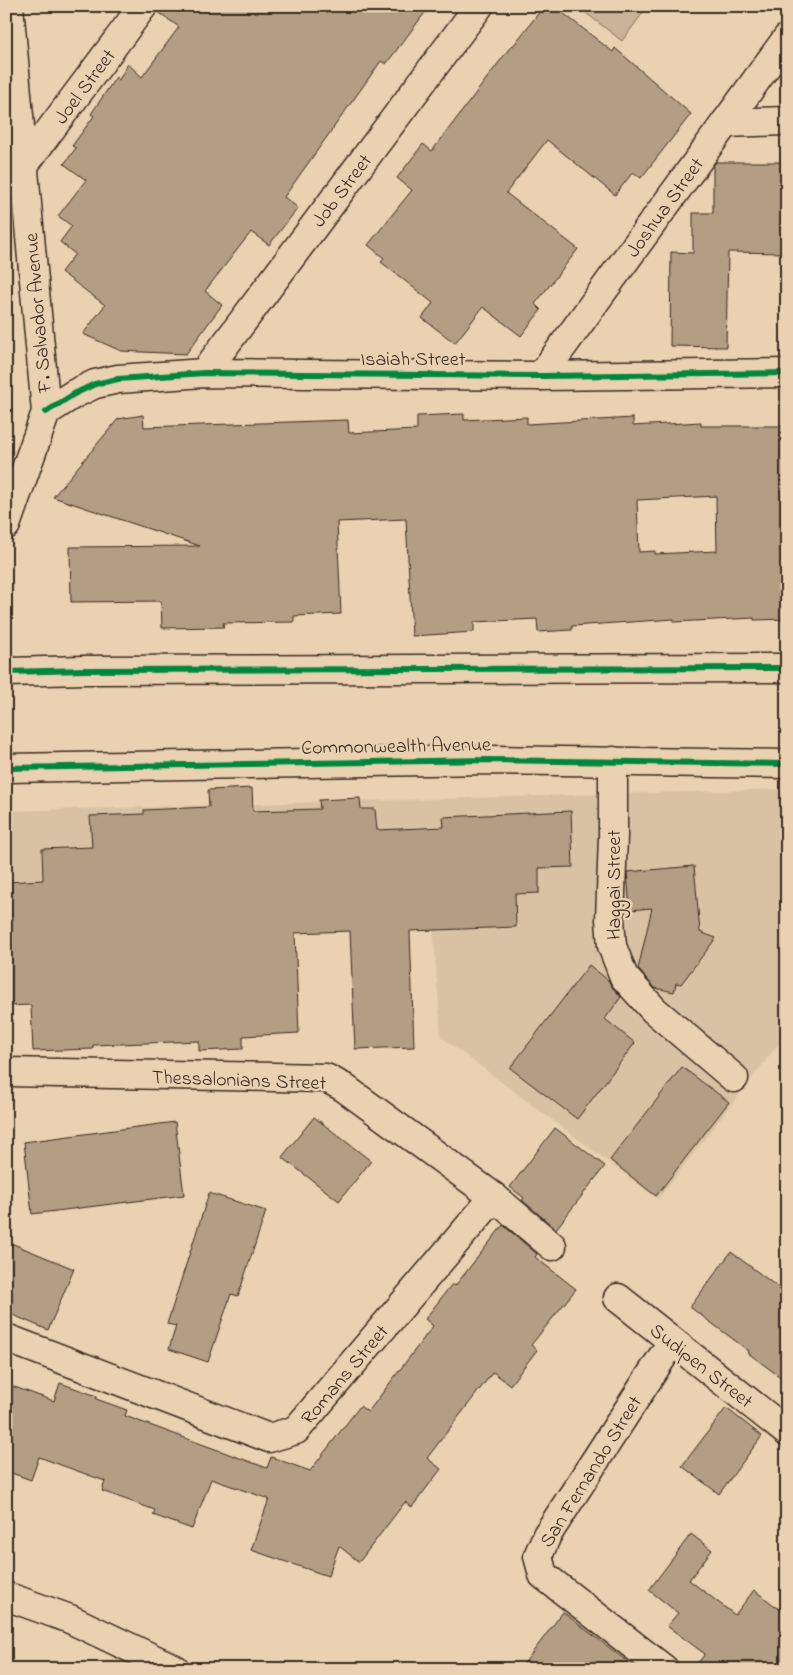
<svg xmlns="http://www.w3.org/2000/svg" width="793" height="1675" font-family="'Indie Flower',sans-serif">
  <rect width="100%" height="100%" fill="#e9d1b1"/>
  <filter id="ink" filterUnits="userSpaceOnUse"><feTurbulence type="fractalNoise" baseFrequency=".02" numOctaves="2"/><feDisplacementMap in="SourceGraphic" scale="10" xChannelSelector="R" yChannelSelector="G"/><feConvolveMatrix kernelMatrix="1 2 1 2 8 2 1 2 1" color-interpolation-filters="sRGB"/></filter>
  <g filter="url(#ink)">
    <!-- built -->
    <path fill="#d9c2a4" d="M787 789V1033L658 1199 441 1037 432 912 6 936V811Z"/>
    <!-- green -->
    <path fill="#cab397" stroke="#826e5a" d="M577 6H648L622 41Z"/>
    <!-- building -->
    <g fill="#b39e84" stroke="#3b2a1e" fill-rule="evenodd">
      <path d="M158 6H430L386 64 381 61 284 197 298 208 269 245 251 232 205 291 222 305 186 354 121 351 83 334 105 305 61 272 75 254 60 242 72 226 58 216 86 180 64 164 76 148 72 146 94 116 91 114 116 77 119 80 128 64 142 77 179 27 157 11Z"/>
      <path d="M544 6H554L613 52 615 48 691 114 641 178 633 172 615 195 547 140 506 193 578 249 535 304 541 310 521 336 483 307 455 343 422 318 433 303 381 262 384 258 368 245 412 190 397 178 423 144 432 151 512 45 513 46Z"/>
      <path d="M716 162H787V253L728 252 726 347 670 346 671 252 693 253V213H713V166Z"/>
      <path d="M464 414V420L527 417V424L633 418V426L701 422V426H787V619L754 620V618L674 622V619L572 626V630L538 632 537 619 474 622V632L412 636 406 519 337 522 341 614 294 616V622L223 623 224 627 162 628 161 601 71 602 70 547 200 546 53 497 118 419 143 415 144 427 348 420 349 433 417 430V416ZM716 496 717 551 655 554V551L639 552 637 500Z"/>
      <path d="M252 788 253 811 320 809 319 800 360 798 361 809H375L377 830 444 827 443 817 571 811 573 867 539 868V893L515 894 516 927 410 931 414 1047 355 1049 350 931 295 933 299 1033 243 1036V1049L199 1051V1041L93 1045V1049L33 1051 31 1005 6 1006V882L43 880 42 849 92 847 90 816 144 814V810L209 807 208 790Z"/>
      <path d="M694 866 700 932 716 938 681 984 676 983 674 992 655 988 638 969 652 908 630 910 627 872Z"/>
      <path d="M589 965 608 980 612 987 621 997 605 1019 635 1043 577 1119 510 1068Z"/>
      <path d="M682 1067 729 1102 656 1196 610 1160Z"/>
      <path d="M314 1117 371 1161 339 1201 282 1157Z"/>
      <path d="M175 1122 184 1195 32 1214 24 1142Z"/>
      <path d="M555 1128 605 1166 556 1229 522 1200 524 1198 510 1187Z"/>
      <path d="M209 1193 266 1211 238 1296 231 1294 208 1362 169 1349 176 1326 167 1324Z"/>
      <path d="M503 1225 537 1254 535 1257 576 1289 531 1345 537 1350 510 1385 493 1372 427 1458 441 1469 412 1507 405 1502 359 1562 339 1546 328 1576 251 1550 269 1499 211 1479 192 1529 153 1515 155 1510 102 1491 105 1481 39 1457 31 1480 6 1471V1384L54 1401 60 1383 97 1396 96 1399 127 1410 125 1416 267 1468 271 1457 310 1471 360 1406 368 1412 433 1326 425 1319 452 1284 455 1286Z"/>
      <path d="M6 1241 74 1269 48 1330 6 1312Z"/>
      <path d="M731 1252 787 1294V1382L748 1353 749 1351 690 1307Z"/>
      <path d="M726 1408 762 1436 719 1494 682 1466Z"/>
      <path d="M691 1534 712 1550 689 1580 735 1615 754 1590 787 1615V1669H693L705 1654 667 1626 678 1613 649 1590Z"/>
      <path d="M563 1612 637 1669H520Z"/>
    </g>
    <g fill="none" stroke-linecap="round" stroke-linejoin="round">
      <defs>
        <g id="minor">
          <path d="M725 123 787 121"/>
          <path d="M24 165 143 6"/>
          <path d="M204 373 479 6"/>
          <path d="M541 376 787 373"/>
          <path d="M613 761V836L610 920 612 946 624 977 654 1010 734 1078"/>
          <path d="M6 1072 326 1078 343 1087 494 1197 552 1246"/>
          <path d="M618 1298 787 1432"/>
          <path d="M6 1338 269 1438 296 1430 494 1197"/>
          <path d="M6 1596 70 1619 175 1669"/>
          <path d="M664 1669 543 1575 538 1556 547 1535 672 1342"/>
        </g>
        <g id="tertiary">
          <path d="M46 412 74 394 95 384 118 379 204 373 541 376 787 38"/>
          <path d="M6 525 46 412 9 6"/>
        </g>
        <g id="primary">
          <path d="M6 672 85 670 787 668"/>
          <path d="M6 768 488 760 787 764"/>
        </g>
      </defs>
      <!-- minor casing -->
      <use href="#minor" stroke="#3b2a1e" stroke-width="31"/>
      <!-- tertiary casing -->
      <use href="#tertiary" stroke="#3b2a1e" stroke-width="31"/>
      <!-- primary casing -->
      <use href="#primary" stroke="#3b2a1e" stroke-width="31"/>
      <!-- minor -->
      <use href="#minor" stroke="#e9d1b1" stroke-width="28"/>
      <!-- tertiary -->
      <use href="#tertiary" stroke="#e9d1b1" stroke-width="28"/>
      <!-- primary -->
      <use href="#primary" stroke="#e9d1b1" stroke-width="28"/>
      <defs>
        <g id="cycleway">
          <path d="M46 412 74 394 95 384 118 379 204 373 541 376 787 373"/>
          <path d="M6 672 85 670 787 668"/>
          <path d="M6 768 488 760 787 764"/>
        </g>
      </defs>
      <!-- cycleway casing -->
      <use href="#cycleway" stroke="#e9d1b1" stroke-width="9"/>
      <!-- cycleway -->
      <use href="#cycleway" stroke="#00873e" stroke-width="6"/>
    </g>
  </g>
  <g text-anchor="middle" stroke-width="5" stroke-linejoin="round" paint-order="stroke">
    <!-- street labels -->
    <g font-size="20" fill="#3b2a1e" stroke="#e9d1b1">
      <text transform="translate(84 86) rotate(-53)" y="7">Joel Street</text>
      <text transform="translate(341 190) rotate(-53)" y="7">Job Street</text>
      <text transform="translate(664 207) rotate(-54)" y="7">Joshua Street</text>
      <text transform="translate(37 313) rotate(-95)" y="7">F. Salvador Avenue</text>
      <text x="413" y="365">Isaiah Street</text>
      <text transform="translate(396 745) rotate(-1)" y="7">Commonwealth Avenue</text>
      <text transform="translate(613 885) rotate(-90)" y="7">Haggai Street</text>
      <text transform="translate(239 1079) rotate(2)" y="7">Thessalonians Street</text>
      <text transform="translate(702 1365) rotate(38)" y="7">Sudipen Street</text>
      <text transform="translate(344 1374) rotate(-50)" y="7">Romans Street</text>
      <text transform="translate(590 1471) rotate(-58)" y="7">San Fernando Street</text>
    </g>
  </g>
  <!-- margin -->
  <rect width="793" height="1675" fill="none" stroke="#e9d1b1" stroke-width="25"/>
  <rect x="12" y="12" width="768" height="1650" fill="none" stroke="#3b2a1e" stroke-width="2" filter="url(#ink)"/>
</svg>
